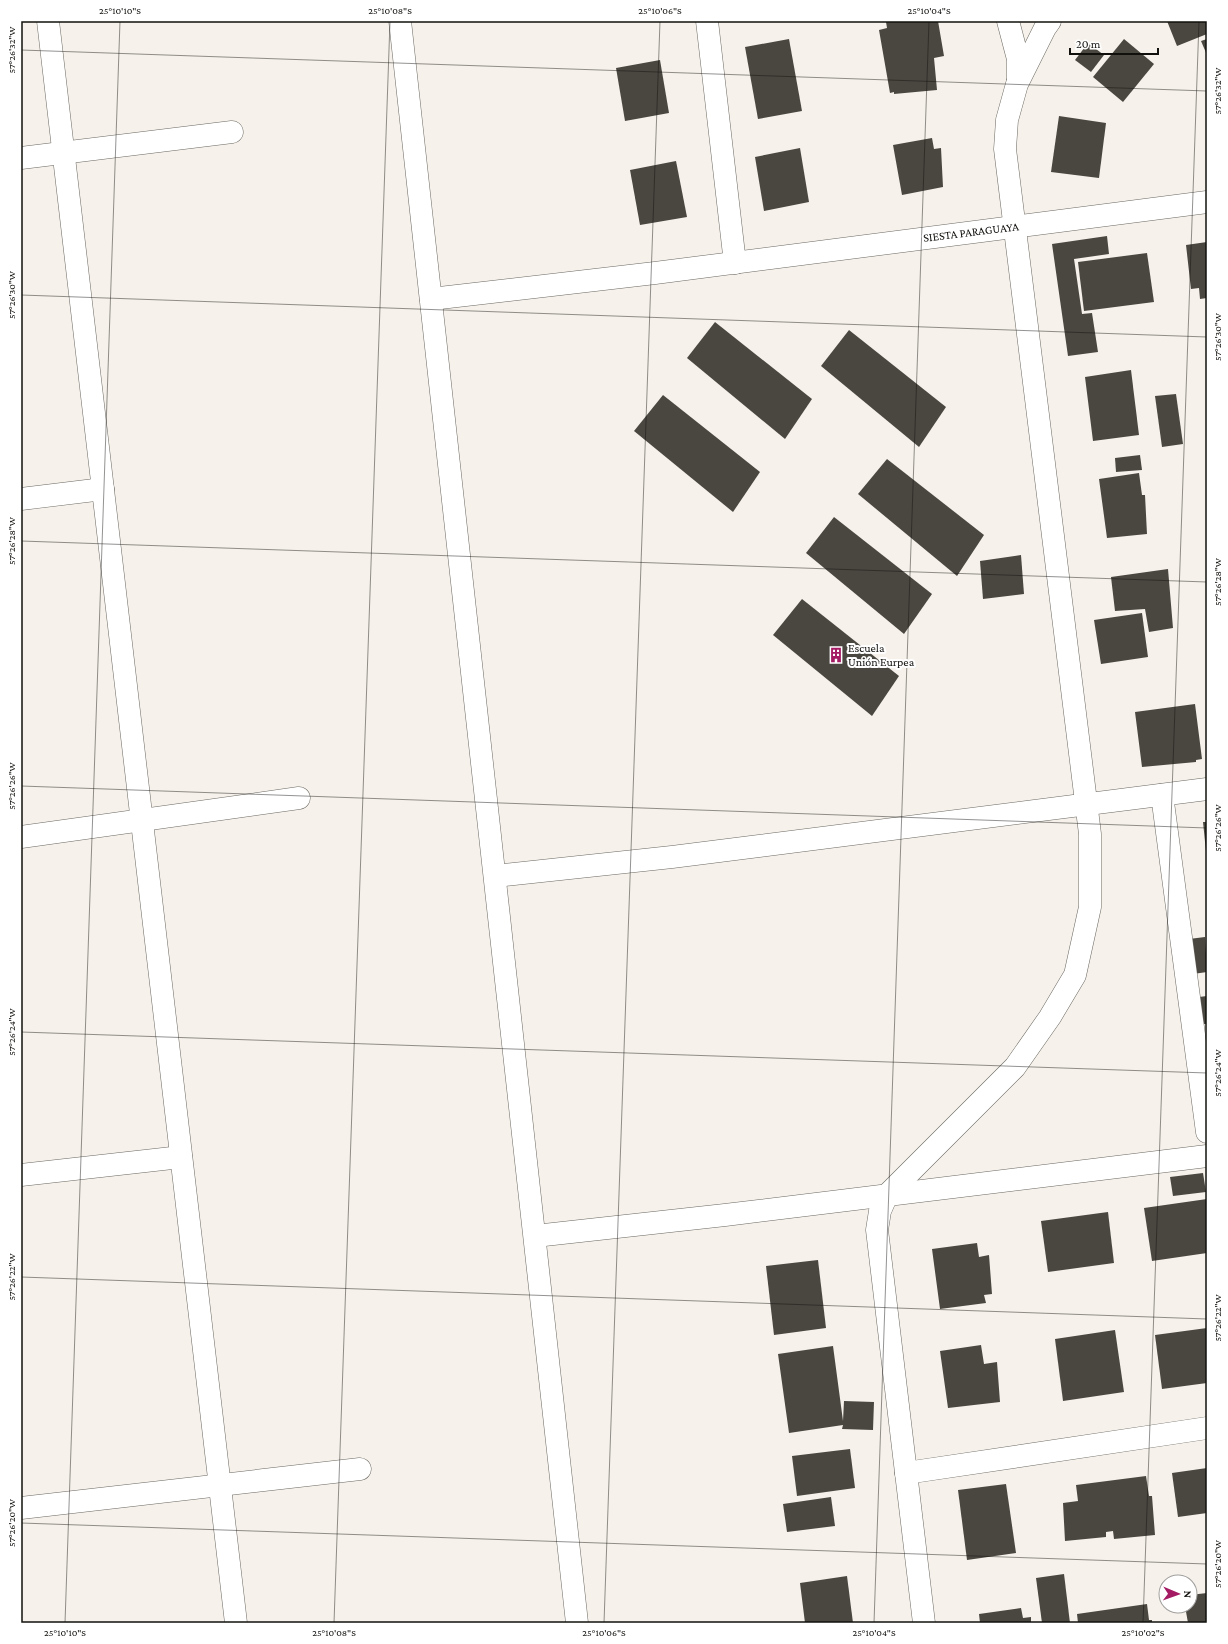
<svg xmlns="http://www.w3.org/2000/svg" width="1228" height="1644" font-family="'Crimson Pro',serif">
  <rect width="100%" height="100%" fill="#f6f2eb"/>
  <!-- building -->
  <g fill="#4a4741">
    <path d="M918 21H938L944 56 934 58 937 90 894 94V92L890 93 879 30 887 28 886 22Z"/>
    <path d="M1167 21H1207V34L1177 46Z"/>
    <path d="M789 39 802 111 758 119 745 47Z"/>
    <path d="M1124 39 1154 64 1123 102 1093 77Z"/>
    <path d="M1207 39V55L1201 41Z"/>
    <path d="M1088 43 1104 55 1091 72 1075 60Z"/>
    <path d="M660 60 669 113 625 121 616 68Z"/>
    <path d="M1059 116 1106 123 1099 178 1051 172Z"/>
    <path d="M932 138 934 149 941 148 943 187 902 195 893 145Z"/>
    <path d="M800 148 809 202 764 211 755 157Z"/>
    <path d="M676 161 687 217 640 225 630 170Z"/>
    <path d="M1107 236 1109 254 1074 259 1082 314 1092 313 1098 352 1068 356 1052 244Z"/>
    <path d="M1207 242V298L1200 299 1199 288 1191 289 1186 245Z"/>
    <path d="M1147 253 1154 302 1084 311 1078 262Z"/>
    <path d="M715 322 812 399 785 439 687 358Z"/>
    <path d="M849 330 946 407 919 447 821 366Z"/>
    <path d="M1131 370 1139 435 1093 441 1085 377Z"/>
    <path d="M1176 394 1183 444 1162 447 1155 396Z"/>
    <path d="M663 395 760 472 733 512 634 431Z"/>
    <path d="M1140 455 1142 470 1116 472 1115 458Z"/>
    <path d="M887 459 984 535 957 576 858 494Z"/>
    <path d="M1139 473 1142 495H1145L1147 534 1107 538 1099 479Z"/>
    <path d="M834 517 932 594 904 634 806 553Z"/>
    <path d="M1021 555 1024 594 983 599 980 561Z"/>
    <path d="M1168 569 1173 628 1149 632 1145 609 1115 611 1111 577Z"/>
    <path d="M802 599 899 676 872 716 773 635Z"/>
    <path d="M1142 613 1148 657 1101 664 1094 620Z"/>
    <path d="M1195 704 1202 759 1196 760V762L1142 767 1135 712Z"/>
    <path d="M1203 822H1207V851H1206Z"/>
    <path d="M1205 937 1207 972 1193 974 1189 939Z"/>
    <path d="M1207 996V1024H1203L1199 997Z"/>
    <path d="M1203 1173 1206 1192 1173 1196 1170 1177Z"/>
    <path d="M1207 1199V1253L1152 1261 1144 1208Z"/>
    <path d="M1108 1212 1114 1263 1048 1272 1041 1221Z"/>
    <path d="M977 1243 979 1257 989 1255 992 1294 984 1295 986 1303 940 1309 932 1249Z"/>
    <path d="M818 1260 826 1328 774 1335 766 1266Z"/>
    <path d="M1207 1328V1383L1162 1389 1155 1335Z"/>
    <path d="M1115 1330 1124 1392 1063 1401 1055 1339Z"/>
    <path d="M981 1345 984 1364 997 1362 1000 1402 948 1408 940 1351Z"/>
    <path d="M833 1346 843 1421 844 1401 874 1402 873 1430 842 1429 843 1425 789 1433 778 1354Z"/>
    <path d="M850 1449 855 1488 797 1496 792 1456Z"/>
    <path d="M1207 1468V1513L1178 1517 1172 1473Z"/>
    <path d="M1146 1476 1149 1496H1152L1155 1535 1114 1539 1113 1531 1106 1532V1537L1065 1541 1063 1503 1078 1501 1076 1485Z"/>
    <path d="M1006 1484 1016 1553 967 1560 958 1490Z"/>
    <path d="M831 1497 835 1526 787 1532 783 1504Z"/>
    <path d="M1064 1574 1070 1623H1042L1036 1578Z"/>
    <path d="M847 1576 853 1623H805L800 1583Z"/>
    <path d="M1207 1593V1623H1188L1185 1606H1190V1595Z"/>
    <path d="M1147 1604 1149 1620H1152V1623H1078L1077 1614Z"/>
    <path d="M1021 1608 1023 1618 1031 1617V1623H980L979 1614Z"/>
  </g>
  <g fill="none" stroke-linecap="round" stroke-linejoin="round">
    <defs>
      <g id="minor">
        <path d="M48 21 236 1623"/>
        <path d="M400 21 577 1623"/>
        <path d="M707 21 735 263"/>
        <path d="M1008 21 1018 59V80"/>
        <path d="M21 158 232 132"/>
        <path d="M431 299 655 273 1207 202"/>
        <path d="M21 499 103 489"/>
        <path d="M1162 795 1207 1132"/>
        <path d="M21 837 299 798"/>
        <path d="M495 876 672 857 1207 789"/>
        <path d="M21 1175 181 1157"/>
        <path d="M535 1236 725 1215 1207 1156"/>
        <path d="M906 1473 1207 1428"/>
        <path d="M21 1508 360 1469"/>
        <path d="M924 1623 877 1230 880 1211 887 1195 1015 1067 1050 1017 1075 975 1090 907V834L1005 149 1007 120 1017 84 1045 28 1050 21"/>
      </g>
    </defs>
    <!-- minor casing -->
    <use href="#minor" stroke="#6b6862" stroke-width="23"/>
    <!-- minor -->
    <use href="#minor" stroke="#fff" stroke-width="22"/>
  </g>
  <!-- ticks -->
  <path fill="none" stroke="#11100d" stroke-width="1" stroke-opacity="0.45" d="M21 50 1207 91M21 295 1207 337M21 541 1207 582M21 786 1207 828M21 1032 1207 1073M21 1277 1207 1319M21 1523 1207 1564M65 1623 120 21M334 1623 390 21M604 1623 660 21M874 1623 929 21M1143 1623 1199 21"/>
  <!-- icons -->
  <defs>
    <symbol id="building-bare" viewBox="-9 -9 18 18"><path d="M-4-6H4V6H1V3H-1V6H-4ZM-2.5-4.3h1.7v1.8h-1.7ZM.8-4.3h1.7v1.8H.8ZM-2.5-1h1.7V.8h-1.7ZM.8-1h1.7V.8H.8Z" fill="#a41a63" stroke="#fff" stroke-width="2.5" paint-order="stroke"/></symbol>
  </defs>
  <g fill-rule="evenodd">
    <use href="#building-bare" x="825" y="644" width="22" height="22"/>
  </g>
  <g text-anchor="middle" stroke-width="4" stroke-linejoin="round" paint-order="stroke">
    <!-- street labels -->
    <g font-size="12" fill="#11100d" stroke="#fff">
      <text transform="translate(971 232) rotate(-7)" y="4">SIESTA PARAGUAYA</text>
    </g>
    <!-- poi labels -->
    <g font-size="12" fill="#11100d" stroke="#fff" text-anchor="start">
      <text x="848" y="652">Escuela<tspan x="848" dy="14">Unión Eurpea</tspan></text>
    </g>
  </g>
  <!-- border -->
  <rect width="1228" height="1644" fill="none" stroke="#ffffff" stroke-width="44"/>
  <!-- north arrow -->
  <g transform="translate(1178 1594) rotate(92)"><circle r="19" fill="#ffffff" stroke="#a09f9e"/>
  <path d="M0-3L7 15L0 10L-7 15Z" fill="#a41a63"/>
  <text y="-6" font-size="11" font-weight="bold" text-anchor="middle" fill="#11100d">N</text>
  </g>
  <!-- scale -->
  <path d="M1070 48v6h88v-6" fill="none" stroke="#11100d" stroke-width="2"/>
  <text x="1076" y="48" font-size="12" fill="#11100d" stroke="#ffffff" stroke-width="3" paint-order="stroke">20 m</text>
  <rect x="22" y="22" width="1184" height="1600" fill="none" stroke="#11100d" stroke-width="1.5"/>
  <g font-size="10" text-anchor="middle" fill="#11100d">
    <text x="120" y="14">25°10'10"S</text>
    <text x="390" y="14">25°10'08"S</text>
    <text x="660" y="14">25°10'06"S</text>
    <text x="929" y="14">25°10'04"S</text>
    <text transform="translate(11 50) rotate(-90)" y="4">57°26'32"W</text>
    <text transform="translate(1217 91) rotate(-90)" y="4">57°26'32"W</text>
    <text transform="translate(11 295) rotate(-90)" y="4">57°26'30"W</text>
    <text transform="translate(1217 337) rotate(-90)" y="4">57°26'30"W</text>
    <text transform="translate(11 541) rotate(-90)" y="4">57°26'28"W</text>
    <text transform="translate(1217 582) rotate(-90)" y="4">57°26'28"W</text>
    <text transform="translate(11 786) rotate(-90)" y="4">57°26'26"W</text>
    <text transform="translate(1217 828) rotate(-90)" y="4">57°26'26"W</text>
    <text transform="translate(11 1032) rotate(-90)" y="4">57°26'24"W</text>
    <text transform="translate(1217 1073) rotate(-90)" y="4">57°26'24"W</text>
    <text transform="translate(11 1277) rotate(-90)" y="4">57°26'22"W</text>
    <text transform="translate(1217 1318) rotate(-90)" y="4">57°26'22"W</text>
    <text transform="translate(11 1523) rotate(-90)" y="4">57°26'20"W</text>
    <text transform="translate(1217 1564) rotate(-90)" y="4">57°26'20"W</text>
    <text x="65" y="1636">25°10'10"S</text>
    <text x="334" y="1636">25°10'08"S</text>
    <text x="604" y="1636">25°10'06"S</text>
    <text x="874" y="1636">25°10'04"S</text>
    <text x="1143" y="1636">25°10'02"S</text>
  </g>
</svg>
